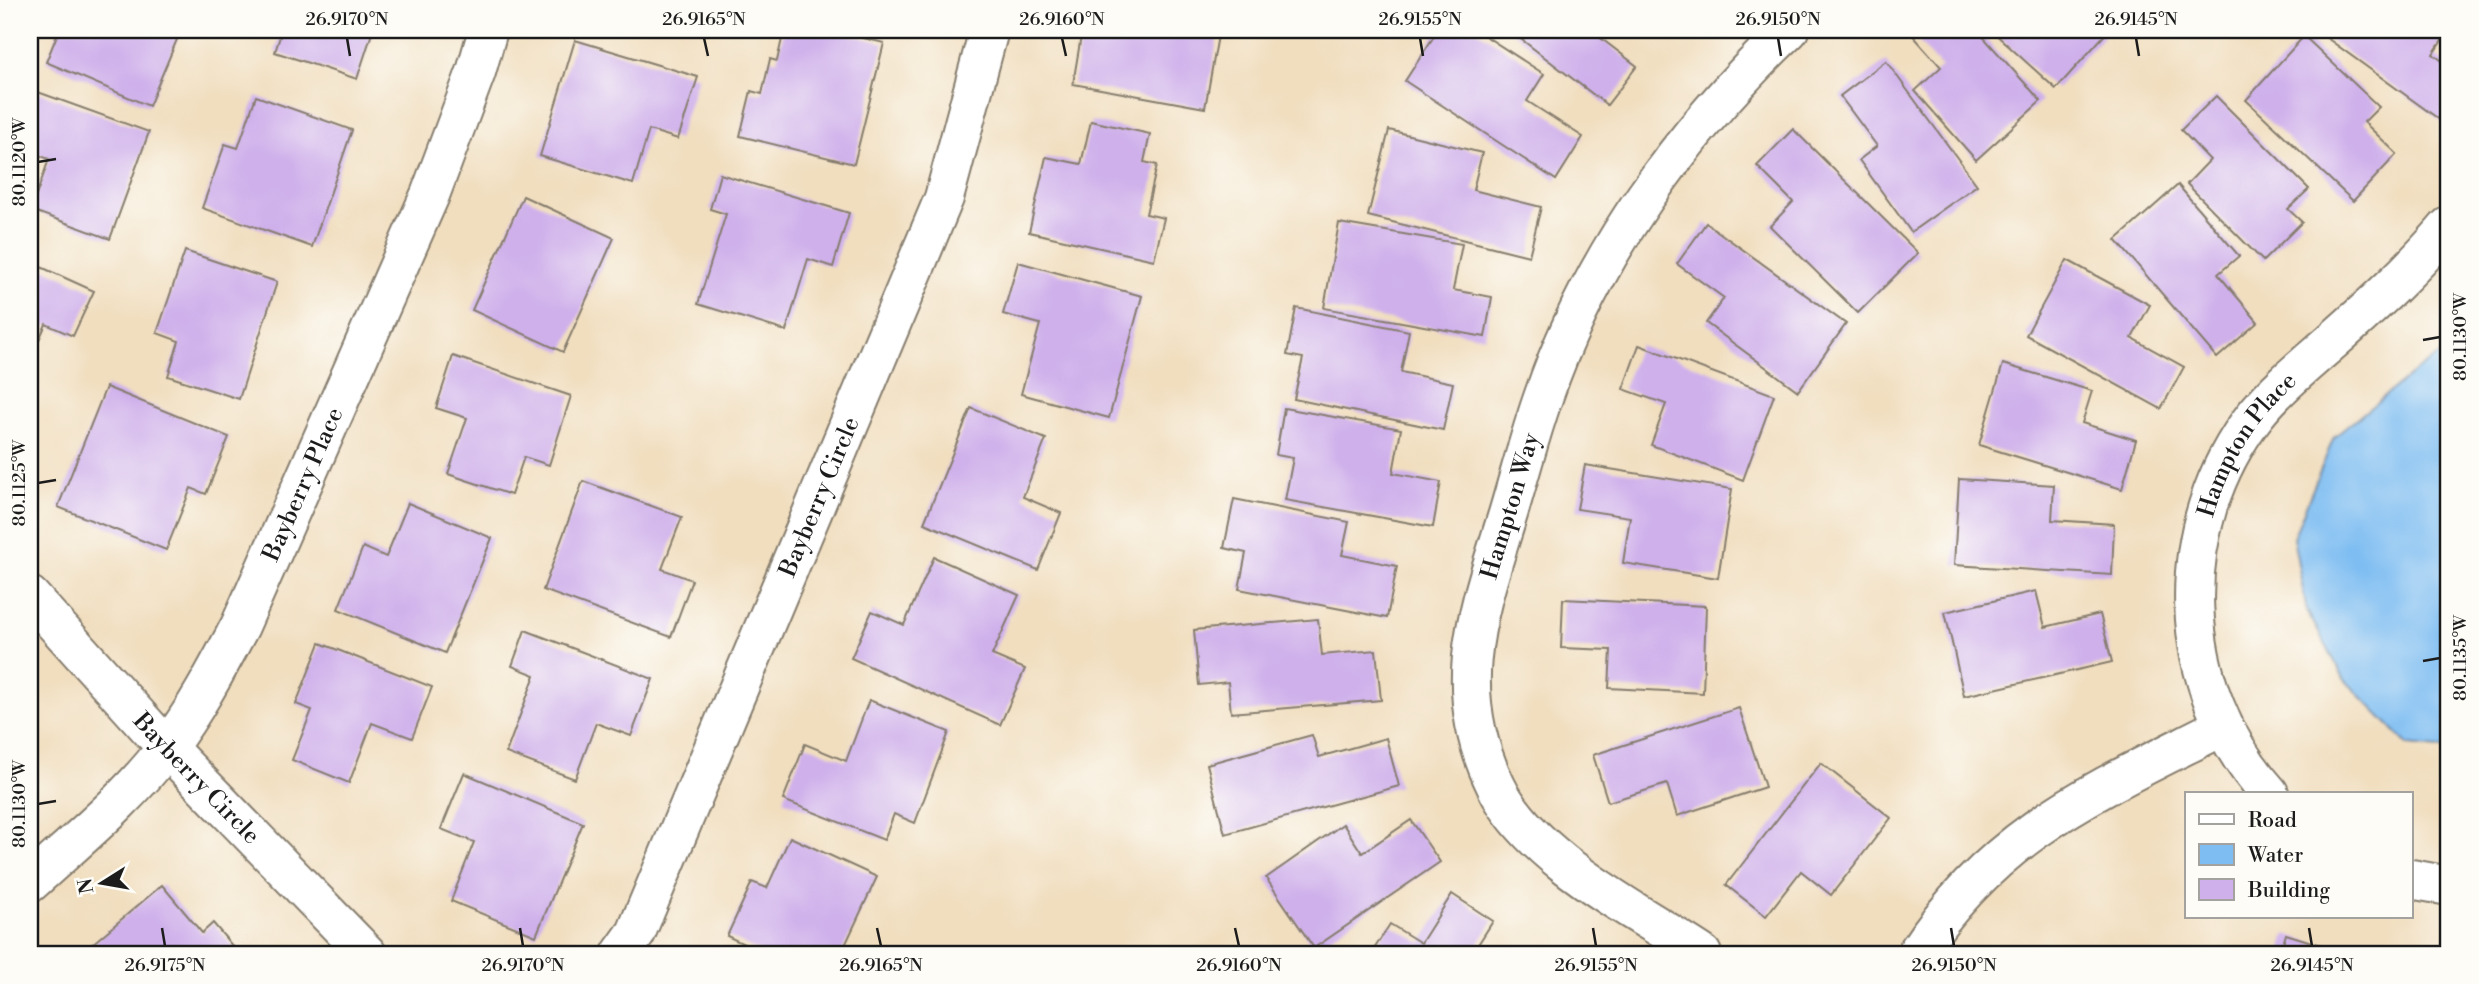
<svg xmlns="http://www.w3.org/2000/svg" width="2479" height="984" font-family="'Libre Bodoni',serif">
  <rect width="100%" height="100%" fill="#fdfcf7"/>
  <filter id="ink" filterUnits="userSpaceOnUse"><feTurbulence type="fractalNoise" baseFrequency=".0143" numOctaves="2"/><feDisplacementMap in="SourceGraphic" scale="14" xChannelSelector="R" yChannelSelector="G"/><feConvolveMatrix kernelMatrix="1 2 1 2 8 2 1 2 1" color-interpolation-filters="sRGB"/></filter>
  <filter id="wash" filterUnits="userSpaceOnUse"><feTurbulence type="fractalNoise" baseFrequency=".00686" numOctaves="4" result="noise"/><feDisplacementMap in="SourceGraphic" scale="28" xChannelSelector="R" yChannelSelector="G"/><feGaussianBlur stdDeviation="1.57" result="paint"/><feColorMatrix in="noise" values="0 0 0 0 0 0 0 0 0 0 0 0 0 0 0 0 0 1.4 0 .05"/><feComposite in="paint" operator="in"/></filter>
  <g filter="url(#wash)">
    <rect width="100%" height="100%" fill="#f1debf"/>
    <!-- water -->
    <path fill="#7ebdf2" stroke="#4d6c87" stroke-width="2" d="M2449 349V749L2408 745 2345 680 2307 611 2293 538 2334 437 2414 372Z"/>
    <g id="blocks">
      <!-- building -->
      <g fill="#cfb0eb">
        <path d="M59 30H181L149 106 46 62Z"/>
        <path d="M282 30H373L357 79 275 52Z"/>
        <path d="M784 30H830L884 43 854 164 740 136 751 91 762 94 770 59 777 61Z"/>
        <path d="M1082 30 1127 34 1128 30H1219L1205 108 1073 84Z"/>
        <path d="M1438 30H1476L1544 74 1527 101 1583 137 1556 180 1405 81Z"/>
        <path d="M1509 30H1590L1637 66 1607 105Z"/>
        <path d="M1908 30H1977L2041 101 1976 160 1915 91 1941 67Z"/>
        <path d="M1991 30H2109L2056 89Z"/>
        <path d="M2333 30H2449L2433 54 2449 66 2447 125 2327 38Z"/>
        <path d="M2304 36 2379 107 2364 122 2397 154 2353 201 2246 100Z"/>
        <path d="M575 40 698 77 678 139 649 130 633 184 540 156Z"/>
        <path d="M1886 61 1977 185 1911 232 1859 160 1877 146 1840 96Z"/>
        <path d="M35 91 149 132 110 239 31 210 49 159 30 152V106Z"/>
        <path d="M256 96 352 130 312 247 202 208 225 144 238 148Z"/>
        <path d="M2216 96 2309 189 2288 209 2302 222 2263 261 2187 184 2210 160 2181 130Z"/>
        <path d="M1091 121 1150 134 1144 162 1157 165 1146 214 1164 218 1154 260 1029 232 1046 157 1081 164Z"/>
        <path d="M1793 129 1918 253 1858 313 1770 226 1793 202 1757 166Z"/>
        <path d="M1389 130 1482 153 1473 190 1541 207 1529 256 1368 216Z"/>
        <path d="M720 174 849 213 833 267 808 259 786 331 698 304 726 214 710 209Z"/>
        <path d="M2178 185 2239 256 2218 274 2258 322 2217 358 2116 240Z"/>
        <path d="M523 196 614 238 563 352 472 310Z"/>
        <path d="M1339 223 1462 244 1453 290 1492 297 1485 337 1324 308Z"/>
        <path d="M1706 223 1846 324 1798 391 1706 323 1724 298 1677 264Z"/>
        <path d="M185 251 277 282 239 399 168 376 179 341 157 333Z"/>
        <path d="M2067 260 2150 305 2132 338 2184 367 2161 409 2026 335Z"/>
        <path d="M30 262 94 291 73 336 46 324 30 360Z"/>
        <path d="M1018 262 1142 296 1109 418 1021 394 1040 324 1003 314Z"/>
        <path d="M1296 308 1409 331 1401 372 1453 383 1443 430 1294 399 1303 358 1287 355Z"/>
        <path d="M1639 345 1774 395 1743 480 1651 445 1666 404 1623 389Z"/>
        <path d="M453 356 571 396 549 465 524 457 511 495 448 474 467 418 436 408Z"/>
        <path d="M2003 364 2092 391 2082 423 2136 440 2122 489 1979 445Z"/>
        <path d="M106 387 229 437 206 494 191 488 166 550 58 507Z"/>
        <path d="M971 408 1046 439 1023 497 1061 513 1038 570 924 523Z"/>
        <path d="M1284 408 1401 429 1393 473 1441 482 1433 527 1285 500 1293 458 1276 455Z"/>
        <path d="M1585 465 1732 489 1718 578 1623 563 1630 517 1577 509Z"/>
        <path d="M1959 479 2054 485 2052 520 2114 524 2112 575 1954 565Z"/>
        <path d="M583 481 682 517 662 569 692 580 671 637 543 590Z"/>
        <path d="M1234 499 1349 522 1342 555 1397 566 1387 618 1239 589 1246 553 1224 548Z"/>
        <path d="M408 503 492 538 445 653 338 609 363 547 386 557Z"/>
        <path d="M934 557 1019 595 992 655 1025 669 1000 725 851 658 872 611 904 625Z"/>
        <path d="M2036 591 2045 627 2100 614 2112 662 1964 696 1945 612Z"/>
        <path d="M1563 599 1706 606 1703 693 1609 688 1611 650 1561 648Z"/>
        <path d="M1318 619 1322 655 1376 650 1381 700 1231 713 1228 682 1199 685 1194 630Z"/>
        <path d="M525 630 653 679 631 736 596 723 575 779 506 753 535 675 512 666Z"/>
        <path d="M320 643 432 687 412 738 372 723 349 783 292 760 312 710 296 704Z"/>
        <path d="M869 700 949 732 915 823 894 814 884 840 783 800 805 744 846 761Z"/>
        <path d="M1739 708 1765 787 1677 816 1667 784 1608 802 1593 755Z"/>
        <path d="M1312 735 1319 757 1386 738 1399 786 1225 834 1207 764Z"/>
        <path d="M1821 763 1891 818 1831 895 1801 871 1766 916 1726 885Z"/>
        <path d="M464 773 583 823 536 936 451 901 474 842 441 829Z"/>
        <path d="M1411 820 1440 862 1314 948 1266 878 1343 824 1362 853Z"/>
        <path d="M790 837 877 877 841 954H765L727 936 752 882 767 888Z"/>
        <path d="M162 885 202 933 213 923 239 954H99L91 945Z"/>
        <path d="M1452 894 1493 921 1472 954H1371L1390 924 1421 943Z"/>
        <path d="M2286 934 2331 948 2329 954H2280Z"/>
      </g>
    </g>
  </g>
  <g filter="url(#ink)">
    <use href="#blocks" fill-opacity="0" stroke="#867d6e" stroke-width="2"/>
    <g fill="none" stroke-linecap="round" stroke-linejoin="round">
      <defs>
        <g id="street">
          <path id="s1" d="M30 596 167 748 367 954"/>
          <path id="s2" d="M2269 793C2174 688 2169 526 2256 414 2277 388 2304 366 2329 344 2371 307 2413 269 2449 226"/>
          <path d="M2411 879 2449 886"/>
          <path id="s3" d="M30 883C77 840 129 798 168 746 197 708 218 667 240 626L430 195 476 72 488 30"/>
          <path id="s4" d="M621 954 636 933 944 198 989 30"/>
          <path id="s5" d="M1702 954C1636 910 1531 859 1496 786 1448 688 1478 611 1508 514 1520 474 1530 434 1544 395 1592 255 1683 131 1789 30"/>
          <path d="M1916 954C1996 831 2098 790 2223 726"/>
        </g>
      </defs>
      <!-- street casing -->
      <use href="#street" stroke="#867d6e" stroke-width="42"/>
      <!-- street -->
      <use href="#street" stroke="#fff" stroke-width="38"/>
    </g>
  </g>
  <!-- ticks -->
  <path fill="none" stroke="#1c1c1c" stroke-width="2.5" d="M347 38 350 56M704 38 708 56M1062 38 1066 56M1420 38 1423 56M1778 38 1781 56M2136 38 2139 56M38 162 56 159M2423 340 2440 337M38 483 56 480M2423 661 2440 658M38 804 56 801M162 928 165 946M520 928 523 946M877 928 881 946M1235 928 1239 946M1593 928 1596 946M1951 928 1954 946M2309 928 2312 946"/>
  <g text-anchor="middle" stroke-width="5" stroke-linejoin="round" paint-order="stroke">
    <!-- street labels -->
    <g font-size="24" fill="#1c1c1c" stroke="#fdfcf7">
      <text dy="8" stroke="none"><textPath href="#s2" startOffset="380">Hampton Place</textPath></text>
      <text dy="8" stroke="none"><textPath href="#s3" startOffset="490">Bayberry Place</textPath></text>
      <text dy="8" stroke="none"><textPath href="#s4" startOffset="499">Bayberry Circle</textPath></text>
      <text dy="8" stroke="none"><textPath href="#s5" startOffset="558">Hampton Way</textPath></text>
      <text dy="8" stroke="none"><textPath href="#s1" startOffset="247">Bayberry Circle</textPath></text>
    </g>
  </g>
  <!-- margin -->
  <rect width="2479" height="984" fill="none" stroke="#fdfcf7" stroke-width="77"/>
  <!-- legend -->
  <rect x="2185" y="792" width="228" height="126" fill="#fdfcf7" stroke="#a3a29f" stroke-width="2"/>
  <rect x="2199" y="814" width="35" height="10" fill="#ffffff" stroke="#a3a29f" stroke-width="2"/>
  <text x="2248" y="827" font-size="21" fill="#1c1c1c">Road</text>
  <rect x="2199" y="844" width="35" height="21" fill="#7ebdf2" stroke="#a3a29f" stroke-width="2"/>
  <text x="2248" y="862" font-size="21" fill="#1c1c1c">Water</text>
  <rect x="2199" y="879" width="35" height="21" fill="#cfb0eb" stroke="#a3a29f" stroke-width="2"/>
  <text x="2248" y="897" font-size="21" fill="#1c1c1c">Building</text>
  <!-- north arrow -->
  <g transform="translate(102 883) rotate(259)" stroke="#fdfcf7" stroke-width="5" paint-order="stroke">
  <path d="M0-5L12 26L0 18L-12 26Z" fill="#1c1c1c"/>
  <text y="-10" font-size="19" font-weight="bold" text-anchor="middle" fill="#1c1c1c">N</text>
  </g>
  <rect x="38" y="38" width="2402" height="908" fill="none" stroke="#1c1c1c" stroke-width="2.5"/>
  <g font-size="18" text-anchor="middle" fill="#1c1c1c">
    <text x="347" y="25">26.9170°N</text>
    <text x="704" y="25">26.9165°N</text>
    <text x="1062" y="25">26.9160°N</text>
    <text x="1420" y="25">26.9155°N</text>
    <text x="1778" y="25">26.9150°N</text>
    <text x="2136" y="25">26.9145°N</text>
    <text transform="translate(19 162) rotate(-90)" y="6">80.1120°W</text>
    <text transform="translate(2460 337) rotate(-90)" y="6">80.1130°W</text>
    <text transform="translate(19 483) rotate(-90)" y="6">80.1125°W</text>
    <text transform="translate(2460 658) rotate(-90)" y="6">80.1135°W</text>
    <text transform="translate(19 804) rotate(-90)" y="6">80.1130°W</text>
    <text x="165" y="971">26.9175°N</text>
    <text x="523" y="971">26.9170°N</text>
    <text x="881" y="971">26.9165°N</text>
    <text x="1239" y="971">26.9160°N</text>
    <text x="1596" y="971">26.9155°N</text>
    <text x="1954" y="971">26.9150°N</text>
    <text x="2312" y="971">26.9145°N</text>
  </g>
</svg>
